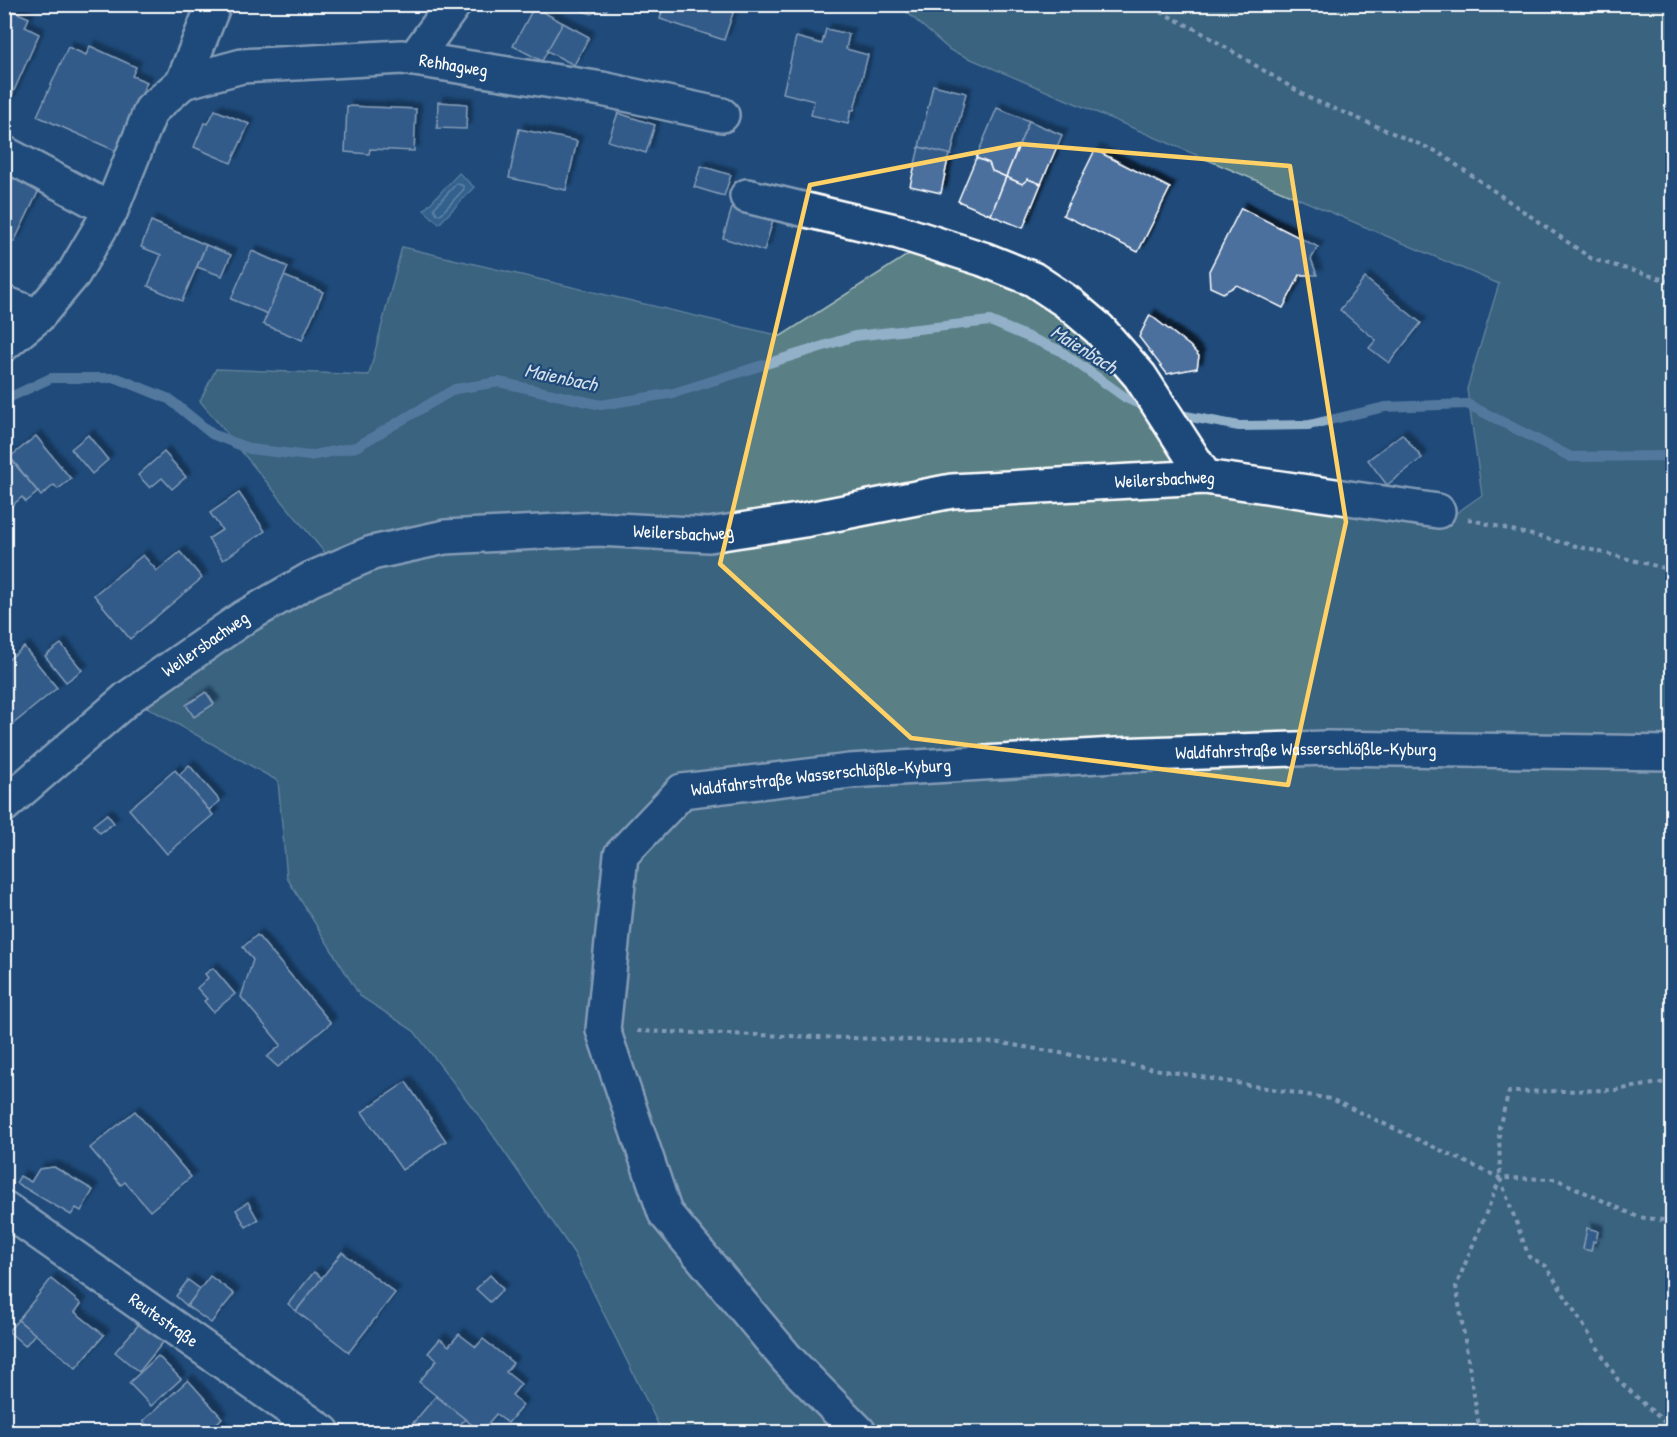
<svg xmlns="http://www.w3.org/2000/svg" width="1677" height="1437" font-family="'Patrick Hand',sans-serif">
  <defs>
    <filter id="shadow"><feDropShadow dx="5.5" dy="-5.5" stdDeviation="1.5" flood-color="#0009"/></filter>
  </defs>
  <rect width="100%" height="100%" fill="#1f4a7a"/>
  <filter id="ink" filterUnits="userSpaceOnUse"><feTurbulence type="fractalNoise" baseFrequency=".0167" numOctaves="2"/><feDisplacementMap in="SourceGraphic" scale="12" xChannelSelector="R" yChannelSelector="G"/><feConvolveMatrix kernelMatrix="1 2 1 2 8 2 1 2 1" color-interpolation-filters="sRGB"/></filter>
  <g filter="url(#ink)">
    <!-- green -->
    <path fill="#5a8086" stroke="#acc0c2" stroke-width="1.5" d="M895 5H1672V1432H662L574 1253 486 1125 414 1031 360 996 287 878 278 781 129 697 138 674 325 553 200 401 216 369 369 375 402 247 781 336 912 252 1026 292 1105 348 1203 494 1442 523 1482 495 1467 389 1499 284 950 50 902 8Z"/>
    <!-- water -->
    <path fill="#4b7ca5" stroke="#93b0c9" stroke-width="1.5" d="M459 173 474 187 439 224 424 210Z"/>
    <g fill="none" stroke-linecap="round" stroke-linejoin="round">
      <!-- shore -->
      <path stroke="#b7cbdb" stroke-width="1.5" d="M457 183 463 186 464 189 441 214H437L434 208Z"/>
      <!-- stream -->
      <g stroke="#93b0c9" stroke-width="10">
        <path d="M4 400 51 378H117L169 399 212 434 250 449 309 456 356 447 455 389 499 382 601 405 674 393 855 336 990 321 1059 350 1126 398 1150 409"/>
        <path d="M1175 414 1239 426 1309 425 1385 407 1467 404 1571 457 1672 456"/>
      </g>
    </g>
    <!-- building -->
    <g fill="#4b6f9e" stroke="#fff" stroke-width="1.5" filter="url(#shadow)">
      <path d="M579 4H610L606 11 601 8 592 14 582 11Z"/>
      <path d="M664 4H736L724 40 660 19Z"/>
      <path d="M4 7 29 18 25 27 39 34 9 102 4 101Z"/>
      <path d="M534 7 563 23 542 61 513 46Z"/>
      <path d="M563 23 589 37 574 65 547 51Z"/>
      <path d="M826 29 849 34 846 49 868 55 854 110H851L848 124 811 115 814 101 783 93 796 37 822 44Z"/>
      <path d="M90 46 136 67 132 76 147 82 116 151 37 116 68 47 86 55Z"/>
      <path d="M933 85 966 93 951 155 919 147Z"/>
      <path d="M438 102 467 104 466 129 437 128Z"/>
      <path d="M347 106 416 109 414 151 370 149 369 154 345 152Z"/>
      <path d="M997 108 1029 121 1006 177 992 171 989 163 976 158Z"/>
      <path d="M215 110 249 124 231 163 194 147 204 123 208 124Z"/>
      <path d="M618 113 655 125 646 153 608 141Z"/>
      <path d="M1029 121 1062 135 1041 184 1028 179 1022 184 1006 177Z"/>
      <path d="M519 129 577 141 566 190 509 178Z"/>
      <path d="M919 147 949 154 941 193 910 186Z"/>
      <path d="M1095 150 1170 188 1138 252 1063 215Z"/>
      <path d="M976 158 989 163 992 171 1006 177 991 215 958 201Z"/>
      <path d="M701 166 731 175 724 196 694 187Z"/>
      <path d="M9 175 39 190 14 242 4 237V185Z"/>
      <path d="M1006 177 1022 184 1028 179 1041 184 1023 228 991 215Z"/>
      <path d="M734 201 775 213 764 251 723 238Z"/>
      <path d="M1241 208 1318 247 1311 259 1317 275H1300L1283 308 1237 285 1223 293 1210 287 1209 271Z"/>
      <path d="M151 221 206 245 182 301 148 286 161 255 141 247Z"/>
      <path d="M206 245 231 255 222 276 197 267Z"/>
      <path d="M252 251 288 267 268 314 231 299Z"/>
      <path d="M284 276 323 292 302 340 263 324Z"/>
      <path d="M1365 278 1421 323 1389 363 1369 348 1376 340 1340 310Z"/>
      <path d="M1150 315 1190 346 1199 356 1197 368 1167 374 1139 337Z"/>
      <path d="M1402 434 1422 458 1387 485 1368 460Z"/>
      <path d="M88 435 108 460 92 474 71 449Z"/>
      <path d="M36 436 71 479 58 489 54 485 41 496 10 457Z"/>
      <path d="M4 451 38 492 26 502 22 497 8 509 4 504Z"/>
      <path d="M164 452 186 477 172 489 162 478 150 488 138 475Z"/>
      <path d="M239 493 265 531 223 560 208 539 222 530 210 513Z"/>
      <path d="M180 552 202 578 130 639 94 595 143 555 157 571Z"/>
      <path d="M61 644 82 670 66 682 45 656Z"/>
      <path d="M24 647 57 688 7 729 4 726V663Z"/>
      <path d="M206 692 214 704 194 717 186 705Z"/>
      <path d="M189 765 220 801 209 810 179 775Z"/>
      <path d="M175 770 213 815 167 854 129 809Z"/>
      <path d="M107 814 114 823 100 833 93 825Z"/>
      <path d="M257 935 331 1023 278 1067 267 1057 281 1045 241 997 253 960 243 947Z"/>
      <path d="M213 968 235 994 213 1012 204 1001 207 999 197 988 208 978 205 974Z"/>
      <path d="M406 1082 446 1141 402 1170 362 1112Z"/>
      <path d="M135 1111 191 1177 150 1211 125 1182 121 1185 90 1148Z"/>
      <path d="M54 1167 93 1190 81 1211 76 1208 71 1215 16 1183 20 1176 31 1182 39 1169Z"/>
      <path d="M248 1202 258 1220 246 1227 236 1210Z"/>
      <path d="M1587 1228 1598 1231 1596 1242 1593 1241 1591 1251 1583 1249Z"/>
      <path d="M342 1252 395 1293 349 1352 296 1311Z"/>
      <path d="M314 1272 322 1278 296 1311 288 1304Z"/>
      <path d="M490 1275 503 1289 490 1302 476 1289Z"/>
      <path d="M210 1276 234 1294 211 1323 187 1306Z"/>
      <path d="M51 1279 81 1304 75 1312 104 1335 76 1368 18 1320Z"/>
      <path d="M188 1280 200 1289 187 1306 176 1296Z"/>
      <path d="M18 1320 35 1334 25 1346 8 1331Z"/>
      <path d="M141 1322 164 1341 139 1372 115 1352Z"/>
      <path d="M459 1334 476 1347 483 1339 513 1363 506 1372 521 1384 512 1395 523 1405 508 1423 496 1414 481 1432 419 1382 437 1360 428 1353 440 1339 449 1346Z"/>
      <path d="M158 1356 181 1379 151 1406 129 1383Z"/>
      <path d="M188 1380 222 1418 217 1423 225 1432H154L143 1421Z"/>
      <path d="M436 1396 465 1419 454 1432H427L414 1422Z"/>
      <path d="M414 1422 427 1432H415L409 1428Z"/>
    </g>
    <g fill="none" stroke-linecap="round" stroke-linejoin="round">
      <defs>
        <g id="minor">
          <path d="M414 59 454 4"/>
          <path d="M183 82 214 4"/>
          <path d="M4 153 111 210"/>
          <path d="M747 196 899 232 983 259 1033 279 1066 301 1099 329 1140 376 1205 477"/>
          <path d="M4 303 38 316"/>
          <path id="s1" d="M4 344 38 316 74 273 111 210 151 110 183 82 242 66 402 57 602 89 722 115"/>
          <path id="s2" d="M4 805 129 697 243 618 311 579 372 553 445 537 598 529 709 535 804 520 952 491 1205 477 1438 511"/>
          <path id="s3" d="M4 1208 323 1432"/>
          <path id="s4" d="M859 1432 788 1360 665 1213 603 1030 621 855 682 791 850 771 1115 755 1327 748 1672 753"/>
        </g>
      </defs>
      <!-- minor casing -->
      <use href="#minor" stroke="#fff" stroke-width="38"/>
      <!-- path -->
      <g stroke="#fff" stroke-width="4" stroke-dasharray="4.5 4.5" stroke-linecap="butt">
        <path d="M1144 4 1199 31 1309 98 1438 152 1592 259 1672 282"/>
        <path d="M1468 519 1672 570"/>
        <path d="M637 1031 1001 1043 1331 1099 1500 1178 1556 1179 1638 1217 1672 1221"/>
        <path d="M1672 1081 1615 1090 1509 1092 1499 1127 1500 1178 1529 1257 1546 1266 1618 1380 1672 1429"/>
        <path d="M1480 1432 1456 1286 1500 1179"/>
      </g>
      <!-- minor -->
      <use href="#minor" stroke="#1f4a7a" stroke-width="33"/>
    </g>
  </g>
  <!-- marked area -->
  <path d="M0 0H1677V1437H0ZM1020 144 1290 166 1346 522 1288 785 911 738 720 564 810 185Z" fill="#1f4a7a" fill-opacity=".55" fill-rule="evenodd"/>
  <path fill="none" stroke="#ffd166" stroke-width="4.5" stroke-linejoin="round" d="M1020 144 1290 166 1346 522 1288 785 911 738 720 564 810 185Z"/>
  <g text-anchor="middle" stroke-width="4.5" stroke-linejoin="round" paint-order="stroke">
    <!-- street labels -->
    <g font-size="18" fill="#fff" stroke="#1f4a7a">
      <text dy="6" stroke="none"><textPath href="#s1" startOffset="597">Rehhagweg</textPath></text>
      <text dy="6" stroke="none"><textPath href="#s2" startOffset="1248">Weilersbachweg</textPath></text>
      <text dy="6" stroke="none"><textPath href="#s2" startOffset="762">Weilersbachweg</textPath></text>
      <text dy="6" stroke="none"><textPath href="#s2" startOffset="258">Weilersbachweg</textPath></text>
      <text dy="6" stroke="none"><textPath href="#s4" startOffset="1376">Waldfahrstraße Wasserschlößle-Kyburg</textPath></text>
      <text dy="6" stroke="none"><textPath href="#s4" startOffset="890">Waldfahrstraße Wasserschlößle-Kyburg</textPath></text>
      <text dy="6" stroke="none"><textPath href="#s3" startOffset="195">Reutestraße</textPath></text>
    </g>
    <!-- water labels -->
    <g font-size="20" font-style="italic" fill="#d2dee8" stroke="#1f4a7a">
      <text transform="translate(1084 349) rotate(32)" y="7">Maienbach</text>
      <text transform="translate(561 377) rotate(12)" y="7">Maienbach</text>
    </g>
  </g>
  <!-- margin -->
  <rect width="1677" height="1437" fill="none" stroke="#1f4a7a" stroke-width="24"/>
  <rect x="12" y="12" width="1653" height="1413" fill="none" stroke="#fff" stroke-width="2" filter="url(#ink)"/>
</svg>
